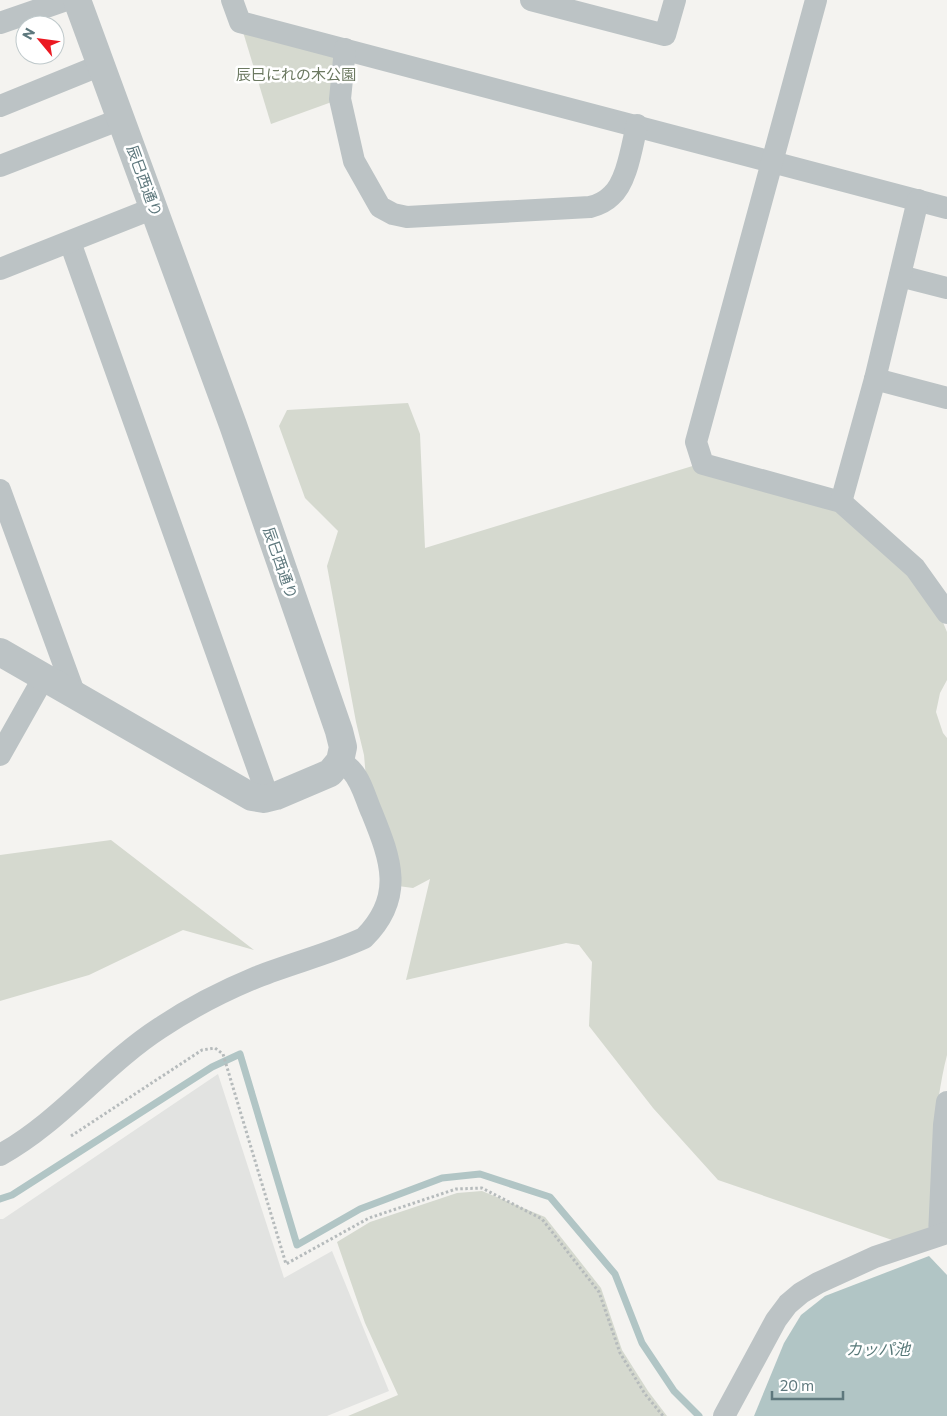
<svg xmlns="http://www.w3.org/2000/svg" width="947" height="1416" font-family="Commissioner,'Noto Sans JP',sans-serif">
  <rect width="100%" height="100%" fill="#f4f3f0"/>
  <!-- built -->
  <path fill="#e2e3e1" d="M218 1074 284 1278 332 1251 389 1391 327 1416H0V1219H3Z"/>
  <!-- green -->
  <g fill="#d5d9cf">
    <path d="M240 22 345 49 340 99 271 124Z"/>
    <path d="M408 403 420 434 425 548 699 464 837 510 890 548 935 603 947 632V680L940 693 936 712 943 733 947 738V1055C933 1110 933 1167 930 1224L927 1230 895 1241 718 1180 653 1108 589 1026 592 962 579 945 566 943 406 980 430 879 413 888 398 886 366 778 364 755 356 722 327 566 338 531 305 498 279 426 287 410Z"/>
    <path d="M111 840 254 950 183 930 89 975 0 1001V855Z"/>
    <path d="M482 1191 545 1217 601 1288 622 1350 648 1391 667 1416H348L398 1395 365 1323 337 1242 370 1222 457 1193Z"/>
  </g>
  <!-- water -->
  <path fill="#b1c5c5" d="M929 1256 947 1275V1416H754L784 1343 801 1315 825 1296Z"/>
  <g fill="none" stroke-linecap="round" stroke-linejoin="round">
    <!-- stream -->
    <path stroke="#b1c5c5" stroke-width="7" d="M0 1199 12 1195 212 1067 240 1054 297 1245 360 1209 442 1178 480 1174 550 1197 615 1274 642 1343 674 1391 699 1416"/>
    <!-- path -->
    <path stroke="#b6bbbc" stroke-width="3" stroke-dasharray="2.5 2.5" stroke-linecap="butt" d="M71 1136 202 1050 215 1048 223 1054 286 1264 369 1218 456 1189 482 1188 542 1219 599 1292 620 1353 645 1394 663 1416"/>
    <!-- minor -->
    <g stroke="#bcc3c5" stroke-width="22">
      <path d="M232 0 240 22 947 208"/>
      <path d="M531 0 665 35 675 0"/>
      <path d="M816 0 696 442 703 464 841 502 915 568 947 613"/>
      <path d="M0 23 66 0"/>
      <path d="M345 49 340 99 354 161 380 207 393 214 407 217 590 207C598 205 605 202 611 196 627 183 632 145 637 125"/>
      <path d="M0 106 101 65"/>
      <path d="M0 166 121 119"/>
      <path d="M70 242 268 797"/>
      <path d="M0 269 154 208"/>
      <path d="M900 276 947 288"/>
      <path d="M875 379 947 398"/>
      <path d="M0 490 75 695"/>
      <path d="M841 502 875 379 918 200"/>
      <path d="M0 755 44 677"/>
      <path d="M0 1155C60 1122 103 1065 160 1028 190 1008 223 991 257 977 292 963 329 954 364 938 405 897 391 860 372 813 366 800 362 782 352 771 349 767 344 764 340 761"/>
      <path d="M939 1235 944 1125 947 1102"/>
      <path d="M724 1416 776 1320 788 1304 801 1293 818 1283 875 1257 947 1233"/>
    </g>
    <!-- tertiary -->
    <path stroke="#bcc3c5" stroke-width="28" d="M0 652 252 797 264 799 276 796 330 773 340 761 343 747 339 731 233 425 77 0"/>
  </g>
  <g text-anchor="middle" stroke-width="5" stroke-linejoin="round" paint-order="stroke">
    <!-- park labels -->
    <g font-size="15" fill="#6c7961" stroke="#fff">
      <text x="296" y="80">辰巳にれの木公園</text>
    </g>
    <!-- street labels -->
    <g font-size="15" fill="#5e787d" stroke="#fff">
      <text transform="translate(144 181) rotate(70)" y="5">辰巳西通り</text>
      <text transform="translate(280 563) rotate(71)" y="5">辰巳西通り</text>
    </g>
    <!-- water labels -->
    <g font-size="16" font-style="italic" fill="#587979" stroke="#fff">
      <text x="878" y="1355">カッパ池</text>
    </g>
  </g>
  <!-- north arrow -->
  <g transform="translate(40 40) rotate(299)"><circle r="24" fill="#ffffff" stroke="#bfc9cb"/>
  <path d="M0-4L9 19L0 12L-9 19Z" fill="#eb1922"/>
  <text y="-8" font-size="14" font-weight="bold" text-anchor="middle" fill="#5e787d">N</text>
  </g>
  <!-- scale -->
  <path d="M772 1391v8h71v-8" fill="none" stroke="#5e787d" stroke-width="2.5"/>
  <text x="780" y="1391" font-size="15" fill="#5e787d" stroke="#ffffff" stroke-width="4" paint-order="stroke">20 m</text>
</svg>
